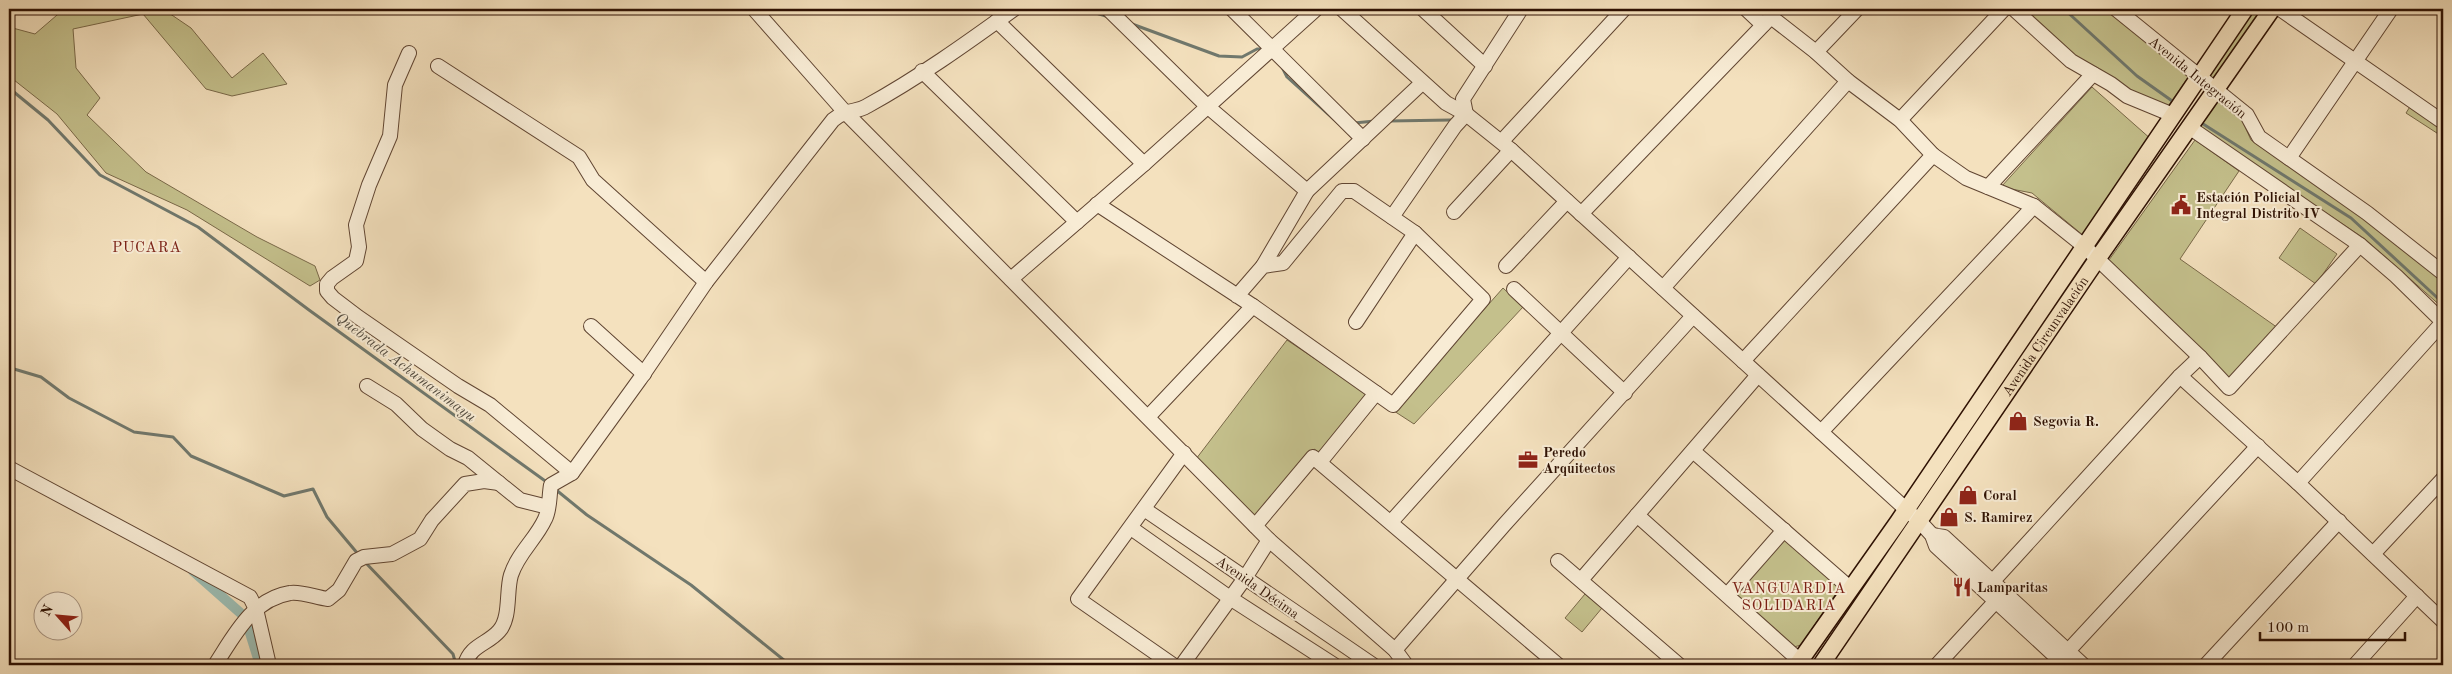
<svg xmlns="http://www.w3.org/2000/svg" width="2452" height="674" font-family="'Old Standard TT',serif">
  <rect width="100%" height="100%" fill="#f4e1be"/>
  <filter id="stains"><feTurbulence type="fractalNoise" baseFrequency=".004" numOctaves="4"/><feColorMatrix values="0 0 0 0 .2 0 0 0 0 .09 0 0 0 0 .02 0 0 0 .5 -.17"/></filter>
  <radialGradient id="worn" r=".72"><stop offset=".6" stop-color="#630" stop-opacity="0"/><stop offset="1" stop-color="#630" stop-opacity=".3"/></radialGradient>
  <!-- green -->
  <g fill="#c4c08c" stroke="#796848">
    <path d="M64 9H163L191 28 232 78 263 53 287 84 232 96 206 89 143 14 73 29 76 68 100 98 87 115 146 172 257 237 315 266 320 280 310 286 187 210 106 173 57 114 9 76V27L35 34Z"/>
    <path d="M2023 9H2109L2123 22 2189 76 2166 109 2084 64Z"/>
    <path d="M2251 9H2265L2216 78 2212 80 2208 77Z"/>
    <path d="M2092 87 2152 140 2084 236 2032 193 2001 187Z"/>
    <path d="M2219 98 2240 116 2251 140 2357 214 2443 282V308L2365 239 2199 128Z"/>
    <path d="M2411 105 2443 127V137L2406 113Z"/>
    <path d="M2195 140 2239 171 2180 259 2278 328 2231 386 2210 358 2109 260Z"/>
    <path d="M2300 228 2337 254 2316 284 2279 258Z"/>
    <path d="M1503 288 1523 307 1414 424 1394 411Z"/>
    <path d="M1287 340 1369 395 1321 454 1314 449 1255 517 1196 459Z"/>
    <path d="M1783 540 1788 541 1839 585V589L1801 645 1794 647 1735 594Z"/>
    <path d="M1585 594 1602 608 1582 632 1565 618Z"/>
  </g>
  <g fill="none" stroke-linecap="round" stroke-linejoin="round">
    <!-- stream -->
    <g stroke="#70786d" stroke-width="3">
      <path d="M1083 9 1109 17"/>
      <path d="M2064 9 2137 76 2175 103"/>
      <path d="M1132 24 1219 56 1242 57 1257 49H1265"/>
      <path d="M1282 67 1287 77 1339 124"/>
      <path d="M9 88 48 120 100 175 198 227 309 310 548 483"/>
      <path d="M1389 121 1451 120"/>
      <path d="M2200 122 2351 218 2443 303"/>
      <path d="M1354 123 1375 121"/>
      <path d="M9 365 14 369 41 377 69 398 134 432 173 437 191 456 284 496 313 489 327 517 358 554"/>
      <path d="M555 489 587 515 691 585 790 665"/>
      <path d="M364 561 453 654 456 665"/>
    </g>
    <!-- canal -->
    <path stroke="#9cbdb3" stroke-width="10" d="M193 571 245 617 260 665"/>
    <defs>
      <g id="minor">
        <path d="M754 9 844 111 1269 540 1395 650 1406 665"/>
        <path d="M1108 9 1207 106 1307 191"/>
        <path d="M1232 9 1363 139"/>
        <path d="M1342 9 1446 103 1466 114 1511 150 1920 522 1932 535 1936 546 2065 665"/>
        <path d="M1423 9 1485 66"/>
        <path d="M1746 9 1763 25"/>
        <path d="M2014 9 2071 61 2111 84 2127 96 2173 115"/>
        <path d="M2116 9 2247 115 2259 137 2367 213 2443 273"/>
        <path d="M2280 9 2443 122"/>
        <path d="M997 21 1144 164"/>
        <path d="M1816 52 1857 9"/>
        <path d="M409 53 395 85 390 136 369 185 356 225 359 247 356 261 332 278 327 284V291L333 298 358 317 458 386 490 405 572 473"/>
        <path d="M438 66 579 157 593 180 706 282"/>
        <path d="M922 71 1077 222"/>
        <path d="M1466 114 1463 99 1521 9"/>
        <path d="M1900 120 2004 9"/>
        <path d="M2189 127 2360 245 2396 276 2443 322"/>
        <path d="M1502 141 1624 9"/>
        <path d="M2289 158 2391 9"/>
        <path d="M1988 187 2093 74"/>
        <path d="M1097 204 1253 306 1393 405 1483 299 1415 233 1354 191H1342L1283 263 1263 266 1237 296"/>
        <path d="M1454 212 1511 150"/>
        <path d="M1581 214 1771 17 1816 52 1848 81 1900 120 1933 155 1966 178 2034 206 2084 246 2200 357 2229 388 2360 245"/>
        <path d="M1392 217 1455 126 1466 114"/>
        <path d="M1263 266 1307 191 1422 83"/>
        <path d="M1506 266 1567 201"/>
        <path d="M1011 279 1144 164 1316 9"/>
        <path d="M1663 288 1848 81"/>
        <path d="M1514 289 1625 393"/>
        <path d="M1356 322 1415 233"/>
        <path d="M591 326 644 374"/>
        <path d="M1743 361 1933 155"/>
        <path d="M2180 376 2298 483 2443 621"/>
        <path d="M367 386 396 404 422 429 450 449 468 458 520 500 548 507"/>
        <path d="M1148 417 1253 306"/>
        <path d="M1821 432 2034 206"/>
        <path d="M1693 451 1851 589"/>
        <path d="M1320 462 1376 393"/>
        <path d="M9 468 250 597 256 609 269 665"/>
        <path d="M2298 483 2443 322"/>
        <path d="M1144 509 1373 665"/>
        <path d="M1637 515 1800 661"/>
        <path d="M1391 522 1629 257"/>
        <path d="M1255 526 1313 457 1558 665"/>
        <path d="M1131 528 1230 598 1334 665"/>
        <path d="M1932 535 1944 537 2083 665"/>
        <path d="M2373 554 2443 479"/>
        <path d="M1558 561 1679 665"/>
        <path d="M1581 580 1758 375"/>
        <path d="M1993 581 2180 376 2200 357"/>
        <path d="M1727 595 1784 530"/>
        <path d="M1395 650 1504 525 1693 316"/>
        <path d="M2068 651 2258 446"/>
        <path d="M215 665C234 636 252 599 290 593 301 591 317 598 328 599L339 590 356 561 364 557 392 554 420 539 432 520 465 484 484 481 499 483"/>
        <path d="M465 665C470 645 488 644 499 631 511 618 506 591 511 575 518 553 536 539 545 519 550 510 549 496 551 485L572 473 640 379 706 282 833 120C849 107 854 114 867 106 918 78 967 43 1014 9"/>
        <path d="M1173 665 1078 599 1184 453"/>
        <path d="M1182 665 1245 578 1269 540"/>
        <path d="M1937 665 1995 602"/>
        <path d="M2206 665 2339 521"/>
        <path d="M2355 665 2417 596"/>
      </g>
      <g id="major">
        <path d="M1797 665 1898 522 2245 9"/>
        <path id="s1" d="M1821 665 2098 258 2272 9"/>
      </g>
    </defs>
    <!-- minor casing -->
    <use href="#minor" stroke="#604532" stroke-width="16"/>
    <!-- major casing -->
    <use href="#major" stroke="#2e1103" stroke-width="19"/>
    <!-- minor -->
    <use href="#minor" stroke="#f8ecd5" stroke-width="14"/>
    <!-- major -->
    <use href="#major" stroke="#f4e1be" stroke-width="16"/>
  </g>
  <!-- icons -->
  <defs>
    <symbol id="civic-bare" viewBox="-9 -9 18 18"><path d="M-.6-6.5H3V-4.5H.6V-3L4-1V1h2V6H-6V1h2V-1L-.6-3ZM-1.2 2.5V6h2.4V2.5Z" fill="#8f2418" stroke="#f8ecd5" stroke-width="2.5" paint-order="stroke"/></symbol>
    <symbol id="shop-bare" viewBox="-9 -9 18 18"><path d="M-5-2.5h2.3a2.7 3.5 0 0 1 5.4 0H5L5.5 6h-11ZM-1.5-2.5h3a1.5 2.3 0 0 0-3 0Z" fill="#8f2418" stroke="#f8ecd5" stroke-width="2.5" paint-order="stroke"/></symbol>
    <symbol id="office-bare" viewBox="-9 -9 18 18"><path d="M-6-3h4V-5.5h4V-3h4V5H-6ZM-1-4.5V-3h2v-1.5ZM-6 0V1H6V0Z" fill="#8f2418" stroke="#f8ecd5" stroke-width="2.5" paint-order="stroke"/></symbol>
    <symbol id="restaurant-bare" viewBox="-9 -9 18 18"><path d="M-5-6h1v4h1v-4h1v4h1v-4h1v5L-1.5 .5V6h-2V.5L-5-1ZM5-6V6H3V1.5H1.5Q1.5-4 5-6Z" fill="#8f2418" stroke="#f8ecd5" stroke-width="2.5" paint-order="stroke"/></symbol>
  </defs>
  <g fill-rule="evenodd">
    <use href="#civic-bare" x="2167" y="191" width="28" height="28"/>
    <use href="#shop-bare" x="2004" y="407" width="28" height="28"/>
    <use href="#office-bare" x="1514" y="446" width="28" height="28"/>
    <use href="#shop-bare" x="1954" y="481" width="28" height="28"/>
    <use href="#shop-bare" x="1935" y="503" width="28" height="28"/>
    <use href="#restaurant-bare" x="1948" y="573" width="28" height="28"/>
  </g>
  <g text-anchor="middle" stroke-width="4" stroke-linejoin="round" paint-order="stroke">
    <!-- street labels -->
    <g font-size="14" fill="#2e1103" stroke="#f8ecd5">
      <text transform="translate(2198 77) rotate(39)" y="5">Avenida Integración</text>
      <text dy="5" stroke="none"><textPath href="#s1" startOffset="398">Avenida Circunvalación</textPath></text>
      <text transform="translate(1258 587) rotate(35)" y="5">Avenida Décima</text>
    </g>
    <!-- poi labels -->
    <g font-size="14" font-weight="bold" fill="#2e1103" stroke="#f8ecd5" text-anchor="start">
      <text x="2196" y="202">Estación Policial<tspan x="2196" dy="16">Integral Distrito IV</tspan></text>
      <text x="2033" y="426">Segovia R.</text>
      <text x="1543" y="457">Peredo<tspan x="1543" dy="16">Arquitectos</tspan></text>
      <text x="1983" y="500">Coral</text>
      <text x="1964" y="522">S. Ramirez</text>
      <text x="1977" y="592">Lamparitas</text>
    </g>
    <!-- neighbourhood labels -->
    <g font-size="15" letter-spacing="1" fill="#7a1f14" stroke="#f8ecd5">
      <text x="147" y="252">PUCARA</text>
      <text x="1789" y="593">VANGUARDIA<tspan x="1789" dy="17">SOLIDARIA</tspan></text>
    </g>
    <!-- water labels -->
    <g font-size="15" font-style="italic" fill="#544d41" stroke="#f8ecd5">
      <text transform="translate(406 367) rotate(37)" y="5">Quebrada Achumanimayu</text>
    </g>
  </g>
  <!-- margin -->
  <rect width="2452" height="674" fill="none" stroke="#f4e1be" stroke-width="30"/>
  <rect x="10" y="10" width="2432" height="654" fill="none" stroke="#2e1103" stroke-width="2.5"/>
  <rect x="15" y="15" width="2422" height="644" fill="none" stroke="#2e1103"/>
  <!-- north arrow -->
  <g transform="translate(58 616) rotate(297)"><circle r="24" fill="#f8ecd5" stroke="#a79481"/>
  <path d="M0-4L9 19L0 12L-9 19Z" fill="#8f2418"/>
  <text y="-8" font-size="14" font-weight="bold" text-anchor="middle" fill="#2e1103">N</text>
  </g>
  <!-- scale -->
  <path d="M2260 632v8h145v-8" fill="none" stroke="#2e1103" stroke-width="2.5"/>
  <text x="2267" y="632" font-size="15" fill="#2e1103" stroke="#f8ecd5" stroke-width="4" paint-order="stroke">100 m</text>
  <rect width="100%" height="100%" filter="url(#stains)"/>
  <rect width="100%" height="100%" fill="url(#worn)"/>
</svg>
